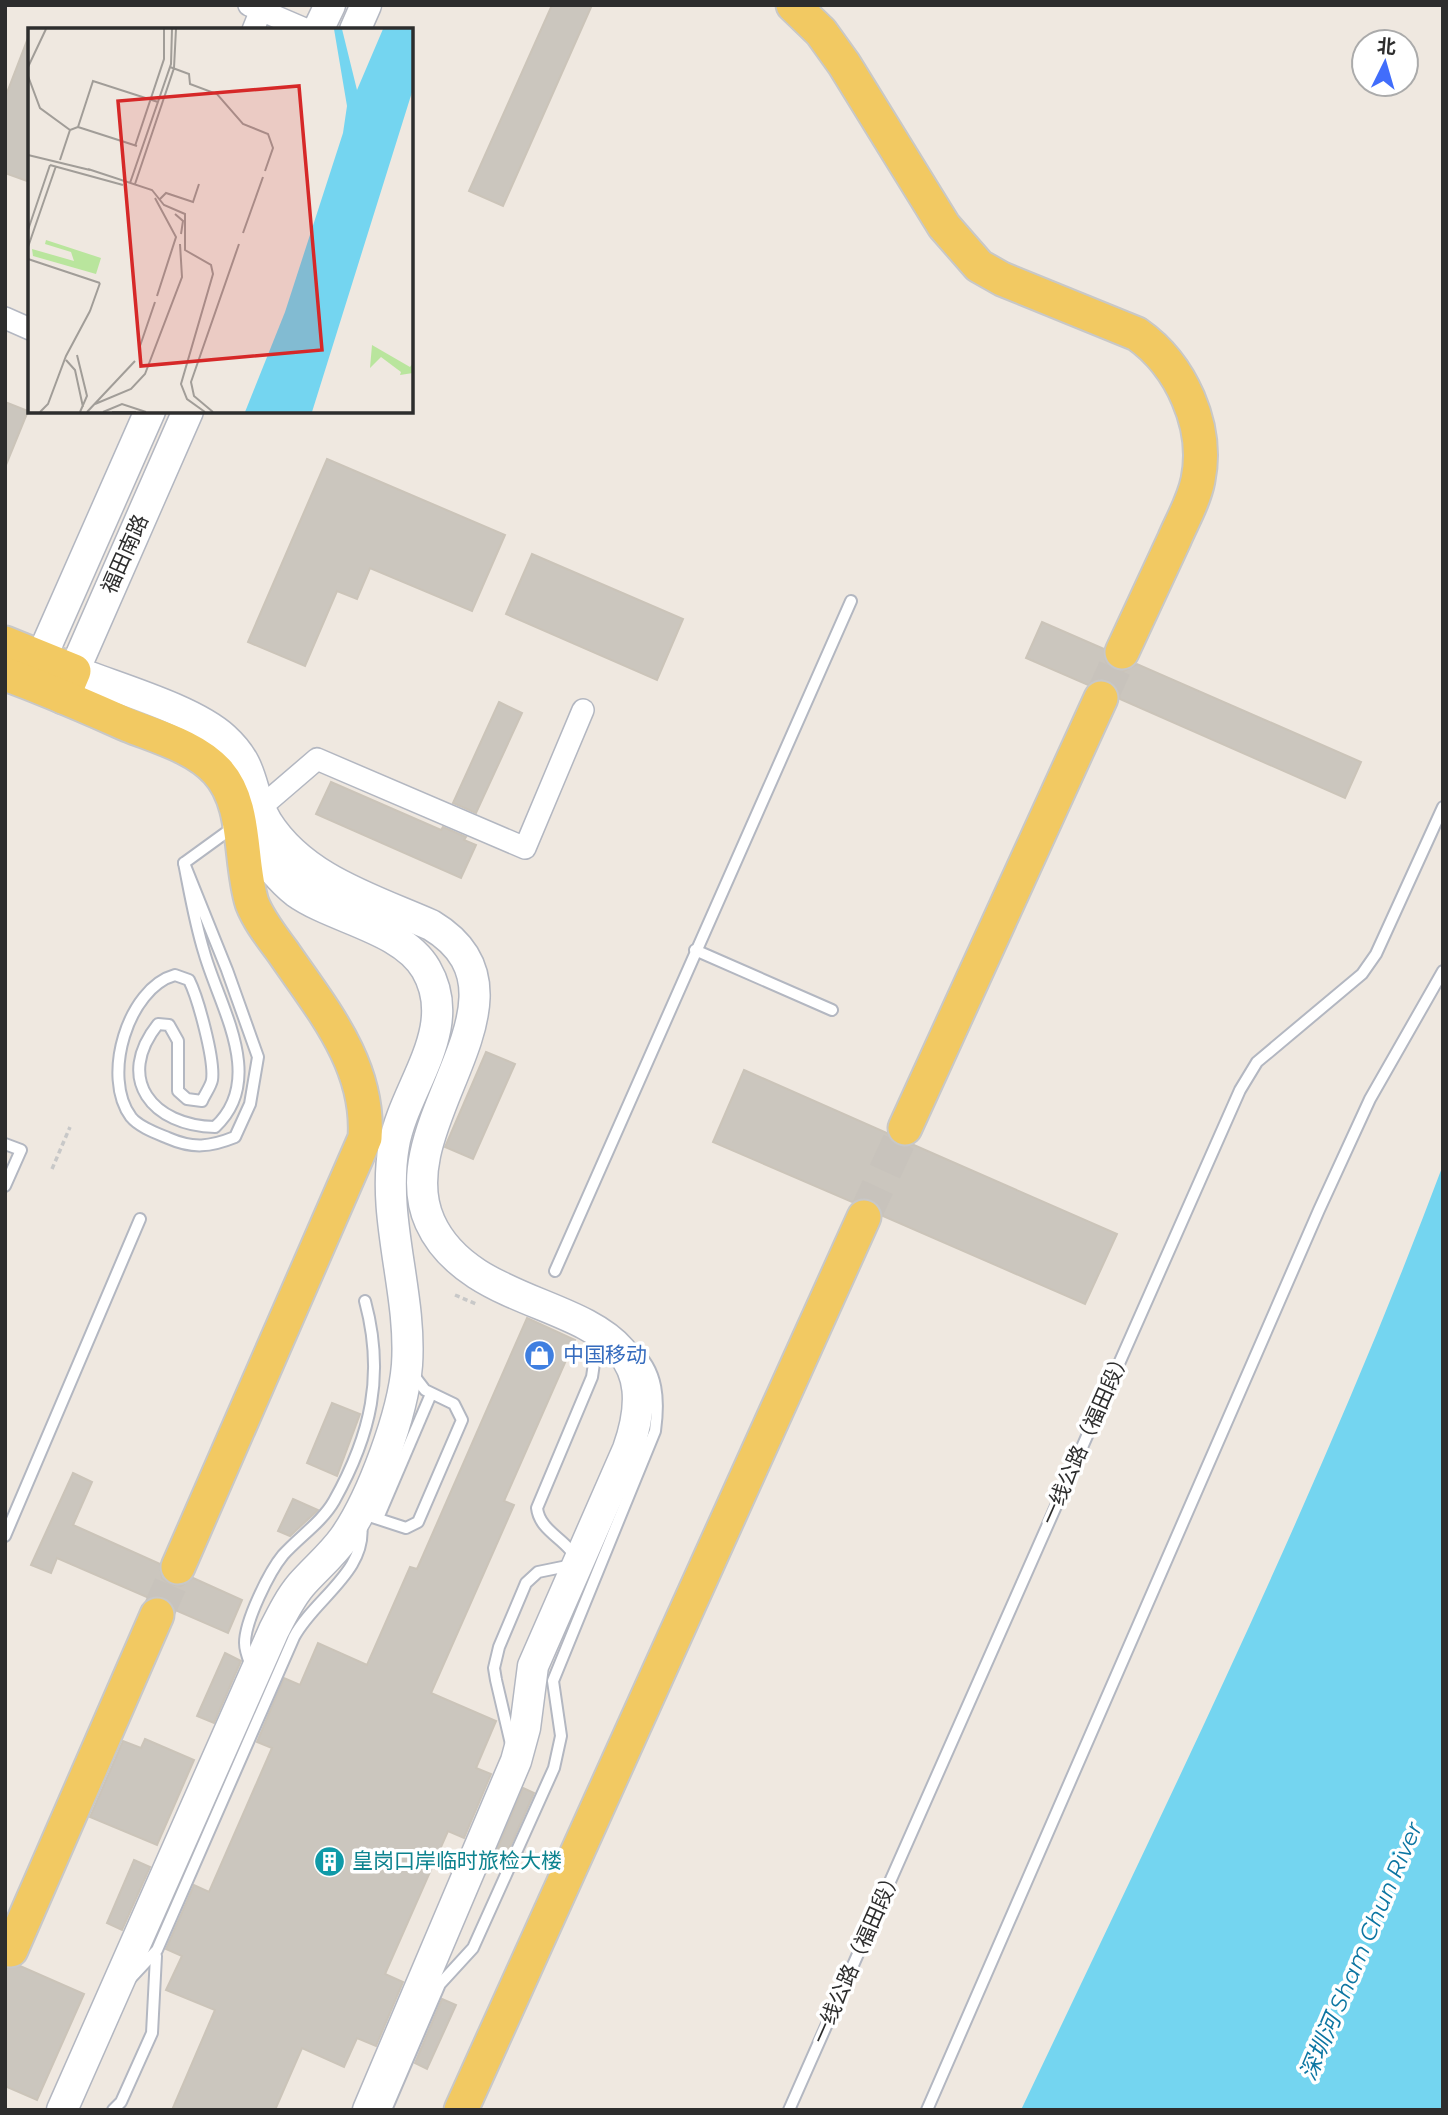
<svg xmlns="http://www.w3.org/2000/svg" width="1448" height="2115" font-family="Montserrat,'Noto Sans SC',sans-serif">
  <rect width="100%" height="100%" fill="#efe8e0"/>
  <!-- water -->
  <path fill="#74d5f0" d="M1443 1165V2110H1021C1169 1798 1322 1488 1443 1165Z"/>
  <!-- building -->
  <g fill="#cbc6be" stroke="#cbc4b9" stroke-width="2">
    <path d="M552 5H592L503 206 469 191Z"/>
    <path d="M28 38H30V182L5 173V98Z"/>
    <path d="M5 402 28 411 6 465H5Z"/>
    <path d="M327 459 505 535 472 611 370 568 357 599 337 591 305 666 248 642Z"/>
    <path d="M532 554 683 619 657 680 506 614Z"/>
    <path d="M1042 622 1104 649 1106 662 1115 670 1124 671 1137 664 1361 762 1345 798 1120 699 1117 687 1108 680 1098 679 1088 685 1026 658Z"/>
    <path d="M499 702 522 713 476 813 453 803Z"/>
    <path d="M331 782 441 830 443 827 466 837 464 840 476 845 461 878 316 814Z"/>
    <path d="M486 1052 515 1064 473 1159 445 1147Z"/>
    <path d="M744 1070 887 1133 898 1146 914 1145 1117 1234 1085 1304 883 1216 880 1206 871 1199 861 1198 852 1202 713 1142Z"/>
    <path d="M527 1318 575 1340 504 1501 514 1505 431 1693 496 1721 476 1768 491 1774 464 1838 448 1831 385 1974 403 1982 376 2046 357 2038 344 2067 302 2048 275 2110H172L215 2010 166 1990 182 1956 166 1949 194 1885 209 1892 272 1748 257 1742 284 1678 300 1685 318 1643 367 1665 410 1567 417 1569Z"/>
    <path d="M332 1403 360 1414 337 1476 307 1463Z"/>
    <path d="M73 1473 92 1482 73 1525 160 1564 162 1578 170 1584 181 1586 193 1578 242 1600 228 1633 175 1610 164 1597 149 1598 57 1558 51 1573 31 1565Z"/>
    <path d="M293 1499 318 1510 290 1536 278 1531Z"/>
    <path d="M225 1653 241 1661 214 1723 197 1716Z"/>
    <path d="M145 1739 194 1760 157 1845 90 1817 123 1741 141 1748Z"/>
    <path d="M523 1788 534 1793 506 1856 496 1852Z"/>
    <path d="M134 1860 150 1867 122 1930 107 1923Z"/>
    <path d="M20 1966 84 1994 37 2100 5 2086V1968Z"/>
    <path d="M442 1999 456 2005 427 2069 415 2063Z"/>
  </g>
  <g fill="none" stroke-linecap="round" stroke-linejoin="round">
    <!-- primary-tunnel -->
    <g stroke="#c8c3bc" stroke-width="33" stroke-dasharray="33 17" stroke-linecap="butt">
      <path d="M1101 698 1122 652"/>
      <path d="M864 1217 905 1128"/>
      <path d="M157 1615 178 1567"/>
    </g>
    <defs>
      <g id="lane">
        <path d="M184 863 227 970 258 1057 250 1104 235 1137C210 1147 193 1149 168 1138 156 1133 139 1127 131 1117 101 1077 128 988 175 975L189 980C198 998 215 1060 212 1080 211 1086 205 1094 202 1101L187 1099 178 1091V1041L169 1025 158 1024C114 1079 153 1126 215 1127 267 1079 219 1006 204 952 195 923 190 893 184 863Z"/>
        <path d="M184 863 235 826"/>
        <path d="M695 950 832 1010"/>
        <path d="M5 1144 21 1150 5 1186"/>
        <path d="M555 1271 851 601"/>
        <path d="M363 1514 406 1528 418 1522 462 1420 454 1404 425 1390 412 1373"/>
        <path d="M378 1518 431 1394"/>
        <path d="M5 1536 140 1219"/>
        <path d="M252 1668C249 1660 245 1652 245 1643 245 1621 269 1572 283 1555 299 1537 322 1522 334 1501 371 1435 385 1375 365 1301"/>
        <path d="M511 1744 496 1680 494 1668 499 1647 526 1583 538 1572 577 1564C572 1540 540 1534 537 1508L592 1377 598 1336"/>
        <path d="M129 1980 157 1950 294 1637C314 1599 368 1571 361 1524"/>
        <path d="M113 2110 121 2102 152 2033 156 1956"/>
        <path d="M386 2110 440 1984 473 1948 554 1768 561 1736 553 1681 655 1431C659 1402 659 1370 633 1349"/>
        <path d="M789 2110 1240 1090 1257 1062 1362 974 1376 954 1443 807"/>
        <path d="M927 2110 1319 1210 1370 1099 1443 971"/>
      </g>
      <g id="street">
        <path d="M249 5 307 30"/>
        <path d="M253 30 263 5"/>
        <path d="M5 318 30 329"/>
        <path d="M260 808 317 759 525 848 583 710"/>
      </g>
      <g id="secondary">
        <path d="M318 30 330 5"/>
        <path d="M355 30 366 5"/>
        <path d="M188 411 74 671C116 688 192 709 224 738 257 768 248 791 267 822 303 879 372 899 431 925 549 996 385 1123 430 1222 480 1333 685 1287 628 1449L533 1666 525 1728 516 1761 368 2110"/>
        <path d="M41 658 150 411"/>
        <path d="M62 2110 274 1630C282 1614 290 1598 301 1585 315 1569 332 1555 344 1538 372 1498 403 1414 407 1365 412 1292 381 1218 394 1145 404 1087 461 1029 426 969 402 928 334 919 296 892 274 875 256 846 238 824"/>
      </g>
      <g id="primary">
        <path d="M793 5 821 32 844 64 944 226 979 266 1002 279 1137 334C1181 365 1209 426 1198 480 1194 501 1182 521 1174 540 1157 577 1139 615 1122 652"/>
        <path d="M5 643 74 671 63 697"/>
        <path d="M5 674C47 689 87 707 128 725 158 737 195 747 217 771 248 804 239 862 252 903 259 921 272 937 283 952 322 1009 370 1065 365 1138L178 1567"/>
        <path d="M905 1128 1101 698"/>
        <path d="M11 1950 157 1615"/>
        <path d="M461 2110 864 1217"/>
      </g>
    </defs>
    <!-- lane casing -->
    <use href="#lane" stroke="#b3b7c1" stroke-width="14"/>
    <!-- street casing -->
    <use href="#street" stroke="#b3b7c1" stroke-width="24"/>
    <!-- secondary casing -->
    <use href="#secondary" stroke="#b3b7c1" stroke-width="33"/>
    <!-- primary casing -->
    <use href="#primary" stroke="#c8c8c8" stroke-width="37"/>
    <!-- path -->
    <g stroke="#c8c8c8" stroke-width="3.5" stroke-dasharray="5 3.5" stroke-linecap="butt">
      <path d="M52 1169 70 1127"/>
      <path d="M455 1295 476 1304"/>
    </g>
    <!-- lane -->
    <use href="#lane" stroke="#fff" stroke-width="10"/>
    <!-- street -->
    <use href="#street" stroke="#fff" stroke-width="21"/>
    <!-- secondary -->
    <use href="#secondary" stroke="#fff" stroke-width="30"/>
    <!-- primary -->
    <use href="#primary" stroke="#f2c962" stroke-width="33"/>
  </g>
  <!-- icons -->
  <defs>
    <symbol id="shop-disc" viewBox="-11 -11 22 22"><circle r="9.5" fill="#3f7fe0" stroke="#fff"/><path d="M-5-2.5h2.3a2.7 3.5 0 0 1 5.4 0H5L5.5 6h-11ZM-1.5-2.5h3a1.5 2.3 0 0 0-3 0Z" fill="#fff"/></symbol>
    <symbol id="building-disc" viewBox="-11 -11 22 22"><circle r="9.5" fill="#0f9aa8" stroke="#fff"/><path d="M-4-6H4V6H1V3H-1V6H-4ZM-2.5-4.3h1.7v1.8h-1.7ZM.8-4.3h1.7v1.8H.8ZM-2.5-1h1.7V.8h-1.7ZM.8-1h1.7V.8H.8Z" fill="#fff"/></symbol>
  </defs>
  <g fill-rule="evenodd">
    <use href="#shop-disc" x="522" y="1338" width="35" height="35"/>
    <use href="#building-disc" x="312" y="1844" width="35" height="35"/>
  </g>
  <g text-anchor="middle" stroke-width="7" stroke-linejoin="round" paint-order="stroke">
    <!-- street labels -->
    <g font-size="21" fill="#2d2d2d" stroke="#fff">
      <text transform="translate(125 554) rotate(-66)" y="7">福田南路</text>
      <text transform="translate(1086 1437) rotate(-66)" y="7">一线公路（福田段）</text>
      <text transform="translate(857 1956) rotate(-66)" y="7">一线公路（福田段）</text>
    </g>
    <!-- shop labels -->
    <g font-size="21" fill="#366cbe" stroke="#fff" text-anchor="start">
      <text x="563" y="1362">中国移动</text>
    </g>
    <!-- culture labels -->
    <g font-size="21" fill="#0d838f" stroke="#fff" text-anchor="start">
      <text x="352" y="1868">皇岗口岸临时旅检大楼</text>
    </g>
    <!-- water labels -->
    <g font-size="23" font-style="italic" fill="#0d76a2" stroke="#fff">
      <text transform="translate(1361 1951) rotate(-67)" y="8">深圳河 Sham Chun River</text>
    </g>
  </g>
  <!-- overview -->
  <g transform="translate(28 28)">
    <rect width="385" height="385" fill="#efe8e0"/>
    <path d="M18 212 73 230 68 246 5 228 4 221 46 233 43 224 17 216ZM344 317 382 339 385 335V345L372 347 373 344 353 329 342 340Z" fill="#b9e59d"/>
    <path d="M306 1H314L329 62 355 1H385V61L284 384H217L257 284 315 105 319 78Z" fill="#74d5f0"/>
    <path fill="none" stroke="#a19d98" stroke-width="2" d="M0 39 18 1M142 39 161 46 162 56 189 66 215 96 240 106 245 120 237 143M0 48 12 80 42 102M50 99 109 118M107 118 136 31V1M0 127 62 142M32 132 42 102 50 99 65 53 130 74M22 137 95 157M60 141 124 162 136 177 157 186V222L183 237 185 246 153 356 159 371 177 384M102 155 143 36 144 1M107 156 146 40 148 1M127 170 148 209 129 268M132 171 138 165 165 174 171 156M147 186 155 193 153 206M0 202 22 137M215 205 235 149M0 219 28 138M0 231 72 255M62 283 72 255M112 318 127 274M49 327 59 368 52 384M38 332 47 342 55 379M67 376 103 361 117 346 154 249 152 216M12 384 20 376 38 328 62 283M59 384 107 333M75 384 94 376 118 384M84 384H108M185 384 166 368 163 354 211 216"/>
    <path fill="#d62828" fill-opacity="0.15" stroke="#d62828" stroke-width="3.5" d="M271 58 294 322 113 338 90 73Z"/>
    <rect width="385" height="385" fill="none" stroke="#2d2d2d" stroke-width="3.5"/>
  </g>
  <!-- border -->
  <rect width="1448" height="2115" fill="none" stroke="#2d2d2d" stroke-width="14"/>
  <!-- north arrow -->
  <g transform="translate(1385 63) rotate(5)"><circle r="33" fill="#ffffff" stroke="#ababab" stroke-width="2"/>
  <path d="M0-5L12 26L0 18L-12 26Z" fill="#416dfb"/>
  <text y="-10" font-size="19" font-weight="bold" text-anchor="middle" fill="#2d2d2d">北</text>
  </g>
</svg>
